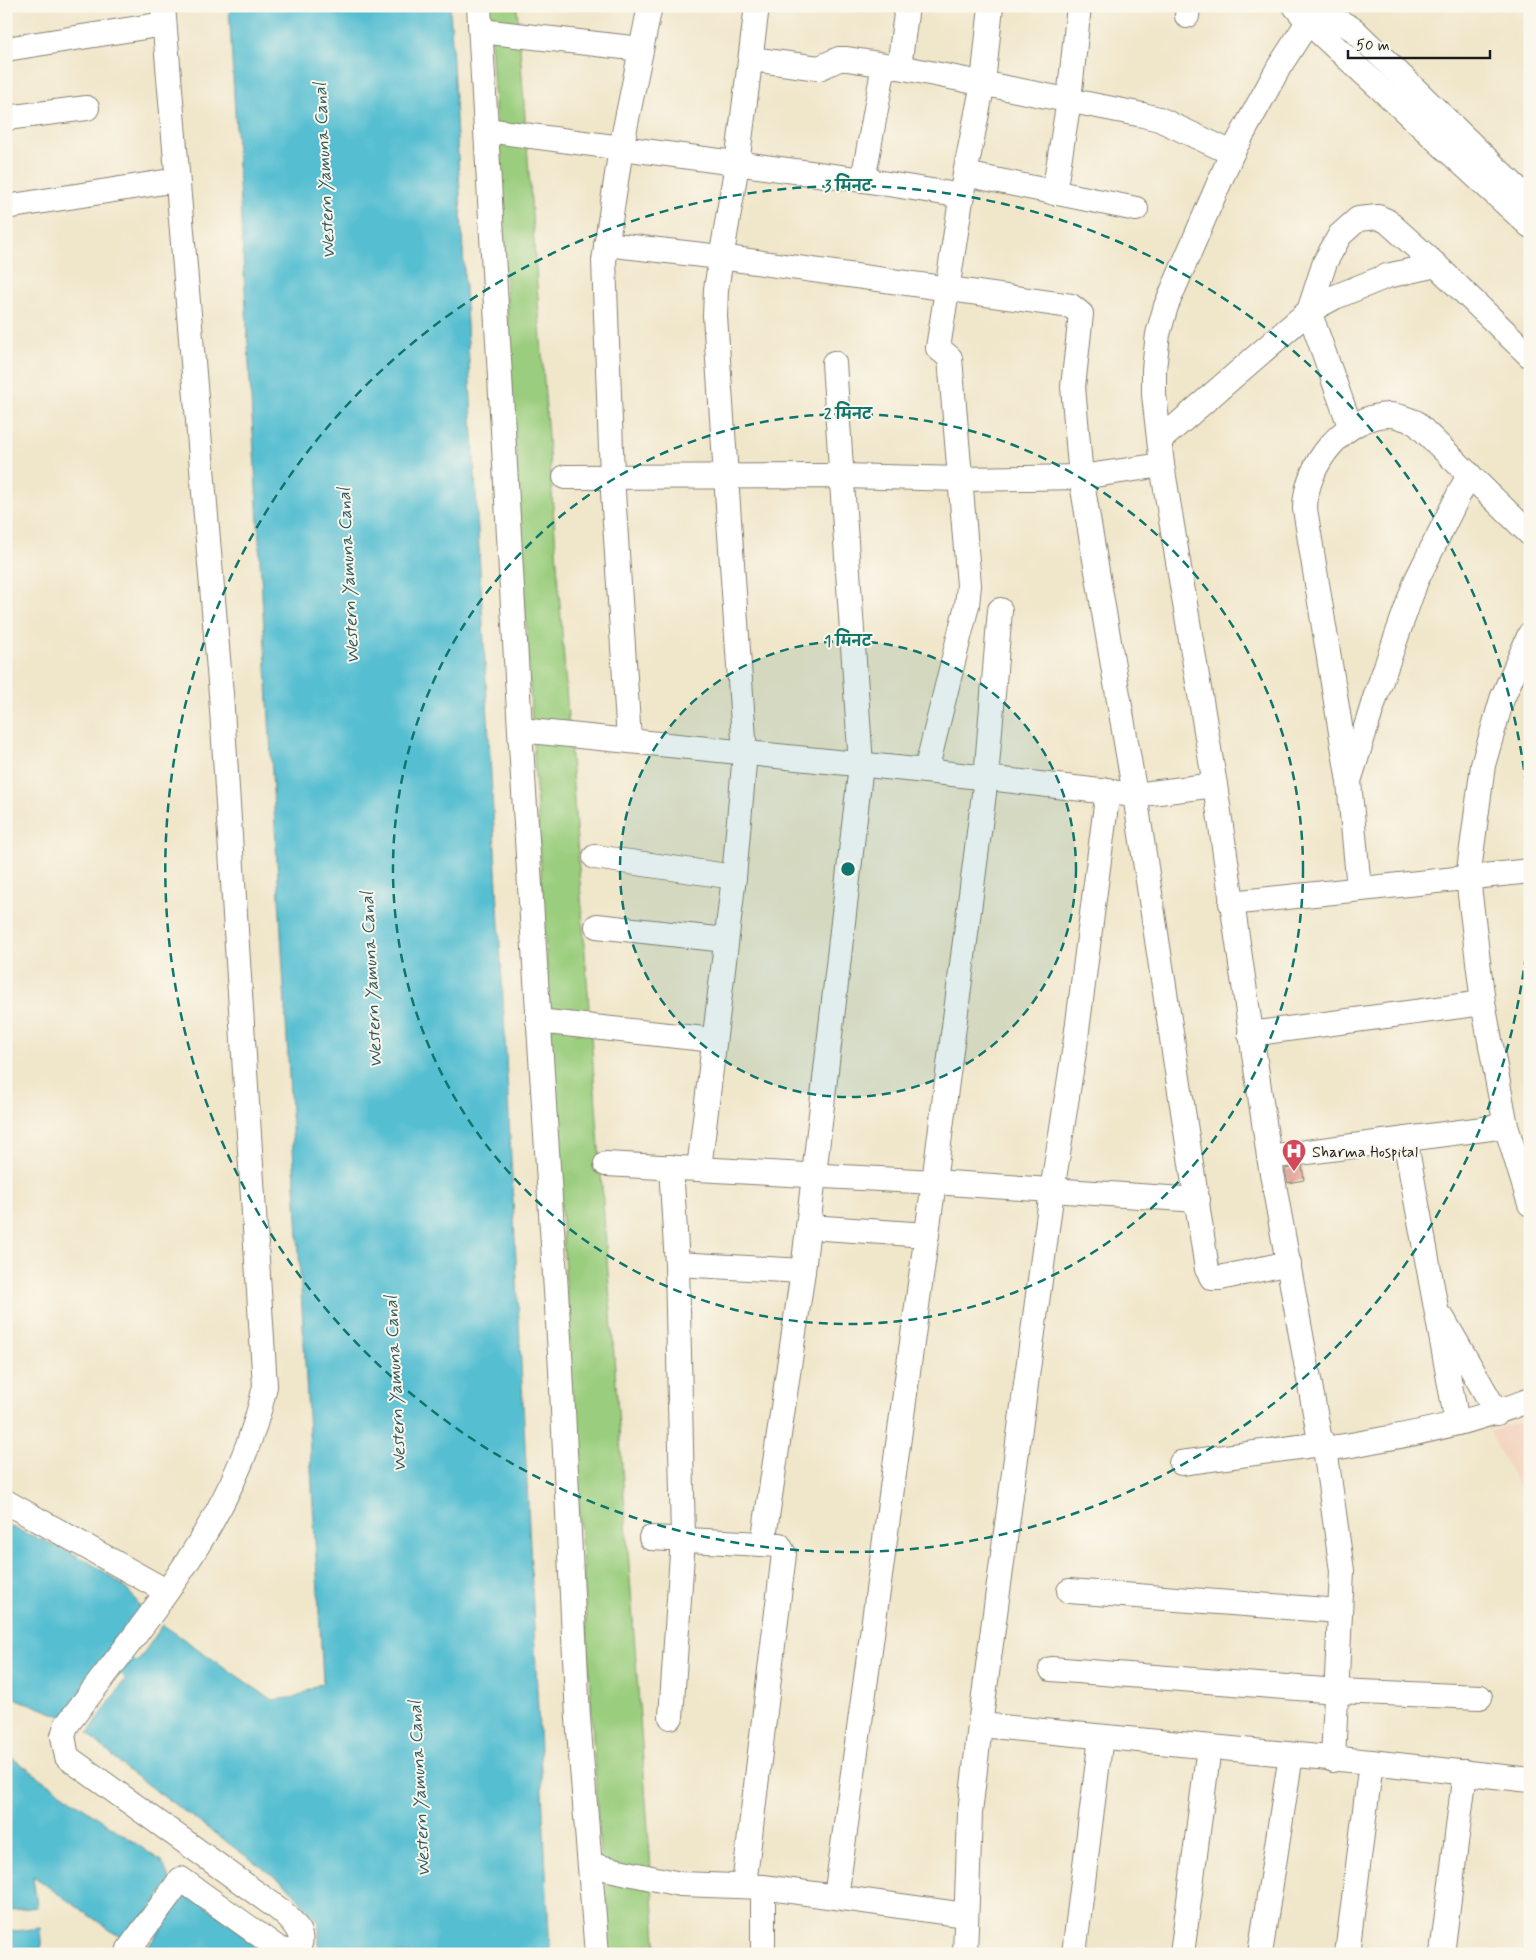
<svg xmlns="http://www.w3.org/2000/svg" width="1536" height="1960" font-family="Mynerve,'Playpen Sans Deva',sans-serif">
  <rect width="100%" height="100%" fill="#fbf7ec"/>
  <filter id="ink" filterUnits="userSpaceOnUse"><feTurbulence type="fractalNoise" baseFrequency=".02" numOctaves="2"/><feDisplacementMap in="SourceGraphic" scale="10" xChannelSelector="R" yChannelSelector="G"/><feConvolveMatrix kernelMatrix="1 2 1 2 8 2 1 2 1" color-interpolation-filters="sRGB"/></filter>
  <filter id="wash" filterUnits="userSpaceOnUse"><feTurbulence type="fractalNoise" baseFrequency=".0096" numOctaves="4" result="noise"/><feDisplacementMap in="SourceGraphic" scale="20" xChannelSelector="R" yChannelSelector="G"/><feGaussianBlur stdDeviation="1.12" result="paint"/><feColorMatrix in="noise" values="0 0 0 0 0 0 0 0 0 0 0 0 0 0 0 0 0 1.4 0 .05"/><feComposite in="paint" operator="in"/></filter>
  <g filter="url(#wash)">
    <rect width="100%" height="100%" fill="#f0e6ca"/>
    <!-- built -->
    <path fill="#f3d4bf" d="M1530 1420V1507L1489 1431Z"/>
    <!-- green -->
    <path fill="#9acd7d" stroke="#5b744c" d="M489 6H517L657 1954H606Z"/>
    <!-- water -->
    <g fill="#55bed1" stroke="#386d76">
      <path d="M229 6H450L506 1056 550 1954H319V1923L289 1887 127 1770 88 1733 163 1625 272 1700 297 1697 323 1682Z"/>
      <path d="M6 1525C48 1543 121 1568 142 1610L66 1718 12 1697 6 1705Z"/>
      <path d="M6 1754 161 1861 171 1881 127 1942 33 1876 37 1907 6 1911Z"/>
      <path d="M187 1892 271 1954H143Z"/>
      <path d="M40 1928 42 1954H6V1932Z"/>
    </g>
    <g fill="none" stroke-linecap="round" stroke-linejoin="round">
      <!-- canal -->
      <path stroke="#55bed1" stroke-width="20" d="M105 1651 154 1687"/>
    </g>
    <g id="blocks">
      <!-- building -->
      <path fill="#df948a" d="M1302 1166 1304 1180 1288 1183 1285 1169Z"/>
    </g>
  </g>
  <g filter="url(#ink)">
    <use href="#blocks" fill-opacity="0" stroke="#868173" stroke-width="1"/>
    <g fill="none" stroke-linecap="round" stroke-linejoin="round">
      <defs>
        <g id="minor">
          <path d="M479 6 520 730 561 1369 578 1718 597 1954"/>
          <path d="M1295 6 1308 22 1530 226"/>
          <path d="M1187 16 1188 6"/>
          <path d="M481 31 641 49"/>
          <path d="M6 49 164 24"/>
          <path d="M751 59 819 68 839 59H847L899 67 1143 115 1159 119 1232 153"/>
          <path d="M899 67 907 6"/>
          <path d="M6 118 87 108"/>
          <path d="M486 130 863 180 963 196"/>
          <path d="M965 174 1136 209"/>
          <path d="M863 180 884 65"/>
          <path d="M1054 193 1069 100 1079 6"/>
          <path d="M6 207 177 180"/>
          <path d="M606 244 720 257 1071 306 1081 314 1073 387 1081 477 1135 795 1207 1269 1212 1278H1220L1289 1263"/>
          <path d="M1350 426 1309 311 1325 262 1340 235 1358 219 1378 217 1387 221 1436 265"/>
          <path d="M1160 440 1309 311 1335 297 1387 276 1436 265 1530 356"/>
          <path d="M565 477 842 476 961 479 1081 477 1162 465"/>
          <path d="M1530 634 1502 699 1483 765 1468 878 1483 1003 1506 1126 1530 1204"/>
          <path d="M520 730 926 771 1135 795 1215 785"/>
          <path d="M629 740 612 476 604 261 621 148 650 6"/>
          <path d="M926 771 967 605 969 585 950 358 938 348 965 174 983 83 991 6"/>
          <path d="M1350 778 1376 695 1416 581 1469 474"/>
          <path d="M595 857 734 877"/>
          <path d="M1359 888 1349 782 1305 509C1305 466 1343 416 1389 415 1398 415 1406 419 1415 422L1530 534"/>
          <path d="M1231 903 1530 871"/>
          <path d="M597 926 726 940"/>
          <path d="M538 1021 714 1040"/>
          <path d="M1250 1034 1483 1003"/>
          <path d="M1405 1139 1457 1423"/>
          <path d="M1269 1157 1506 1126"/>
          <path d="M606 1164 934 1182 1198 1200"/>
          <path d="M671 1167 677 1264 683 1539 671 1717"/>
          <path d="M699 1169 734 877 745 753 715 316 716 289 737 164 757 6"/>
          <path d="M809 1227 927 1235"/>
          <path d="M677 1264 803 1271"/>
          <path d="M1443 1319 1497 1413"/>
          <path d="M1325 1448C1342 1448 1360 1443 1378 1440 1430 1431 1481 1419 1530 1400"/>
          <path d="M1181 1463 1321 1444"/>
          <path d="M6 1502 166 1591"/>
          <path d="M651 1538 779 1545 784 1554 744 1885"/>
          <path d="M763 1544 803 1271 861 765 834 363"/>
          <path d="M1069 1591 1340 1611"/>
          <path d="M1051 1669 1337 1691 1480 1697"/>
          <path d="M980 1725 1371 1762 1530 1780"/>
          <path d="M1333 1760 1342 1571 1325 1448 1319 1435 1269 1157 1215 785 1162 465 1154 395V369L1158 334 1166 306 1232 153 1279 67 1308 22C1329 18 1336 18 1354 30L1530 201"/>
          <path d="M590 1865 680 1884 763 1887 965 1915"/>
          <path d="M763 1887V1954"/>
          <path d="M836 1897 934 1182 986 778 1000 610"/>
          <path d="M128 1954 129 1949 181 1879 279 1949 292 1953C312 1940 292 1920 280 1910L67 1757 63 1736 66 1726C144 1621 238 1517 265 1386L221 694 163 6"/>
          <path d="M965 1954 970 1813 980 1725 1052 1191 1075 1046 1108 790"/>
          <path d="M1074 1954 1101 1737"/>
          <path d="M1182 1954 1209 1747"/>
          <path d="M1260 1954 1291 1755"/>
          <path d="M1347 1954 1371 1762"/>
          <path d="M1442 1954 1465 1772"/>
        </g>
      </defs>
      <!-- minor casing -->
      <use href="#minor" stroke="#868173" stroke-width="26"/>
      <!-- minor -->
      <use href="#minor" stroke="#fff" stroke-width="24"/>
    </g>
  </g>
  <!-- distance rings -->
  <circle cx="848" cy="869" r="228" fill="#0f766e" fill-opacity=".12"/>
  <g fill="none" stroke="#0f766e" stroke-width="2.5" stroke-dasharray="9 6">
    <circle cx="848" cy="869" r="228"/>
    <circle cx="848" cy="869" r="455"/>
    <path d="M1530 911A683 683 0 1 1 1530 827"/>
  </g>
  <!-- icons -->
  <defs>
    <symbol id="hospital-pin" viewBox="-11 -11 22 30"><path d="M0 17L-7.5 6A9.5 9.5 0 1 1 7.5 6Z" fill="#d1495b" stroke="#fbf7ec"/><path d="M-5-5h3v3.5h4V-5h3V5h-3V1.5h-4V5h-3Z" fill="#fff"/></symbol>
  </defs>
  <g fill-rule="evenodd">
    <use href="#hospital-pin" x="1280" y="1137" width="28" height="38"/>
  </g>
  <g text-anchor="middle" stroke-width="4" stroke-linejoin="round" paint-order="stroke">
    <!-- poi labels -->
    <g font-size="16" fill="#1c1c1c" stroke="#fbf7ec" text-anchor="start">
      <text x="1312" y="1157">Sharma Hospital</text>
    </g>
    <!-- water labels -->
    <g font-size="18" font-style="italic" fill="#335d64" stroke="#fbf7ec">
      <text transform="translate(324 171) rotate(-93)" y="6">Western Yamuna Canal</text>
      <text transform="translate(348 576) rotate(-93)" y="6">Western Yamuna Canal</text>
      <text transform="translate(371 980) rotate(-93)" y="6">Western Yamuna Canal</text>
      <text transform="translate(395 1384) rotate(-93)" y="6">Western Yamuna Canal</text>
      <text transform="translate(419 1789) rotate(-93)" y="6">Western Yamuna Canal</text>
    </g>
  </g>
  <circle cx="848" cy="869" r="8" fill="#0f766e" stroke="#fbf7ec" stroke-width="2.5"/>
  <g font-size="15" text-anchor="middle" font-weight="bold" fill="#0f766e" stroke="#fbf7ec" stroke-width="4" stroke-linejoin="round" paint-order="stroke">
    <text x="848" y="191">3 मिनट</text>
    <text x="848" y="419">2 मिनट</text>
    <text x="848" y="646">1 मिनट</text>
  </g>
  <!-- margin -->
  <rect width="1536" height="1960" fill="none" stroke="#fbf7ec" stroke-width="25"/>
  <!-- scale -->
  <path d="M1348 50v8h142v-8" fill="none" stroke="#1c1c1c" stroke-width="2.5"/>
  <text x="1356" y="50" font-size="15" fill="#1c1c1c" stroke="#fbf7ec" stroke-width="4" paint-order="stroke">50 m</text>
</svg>
